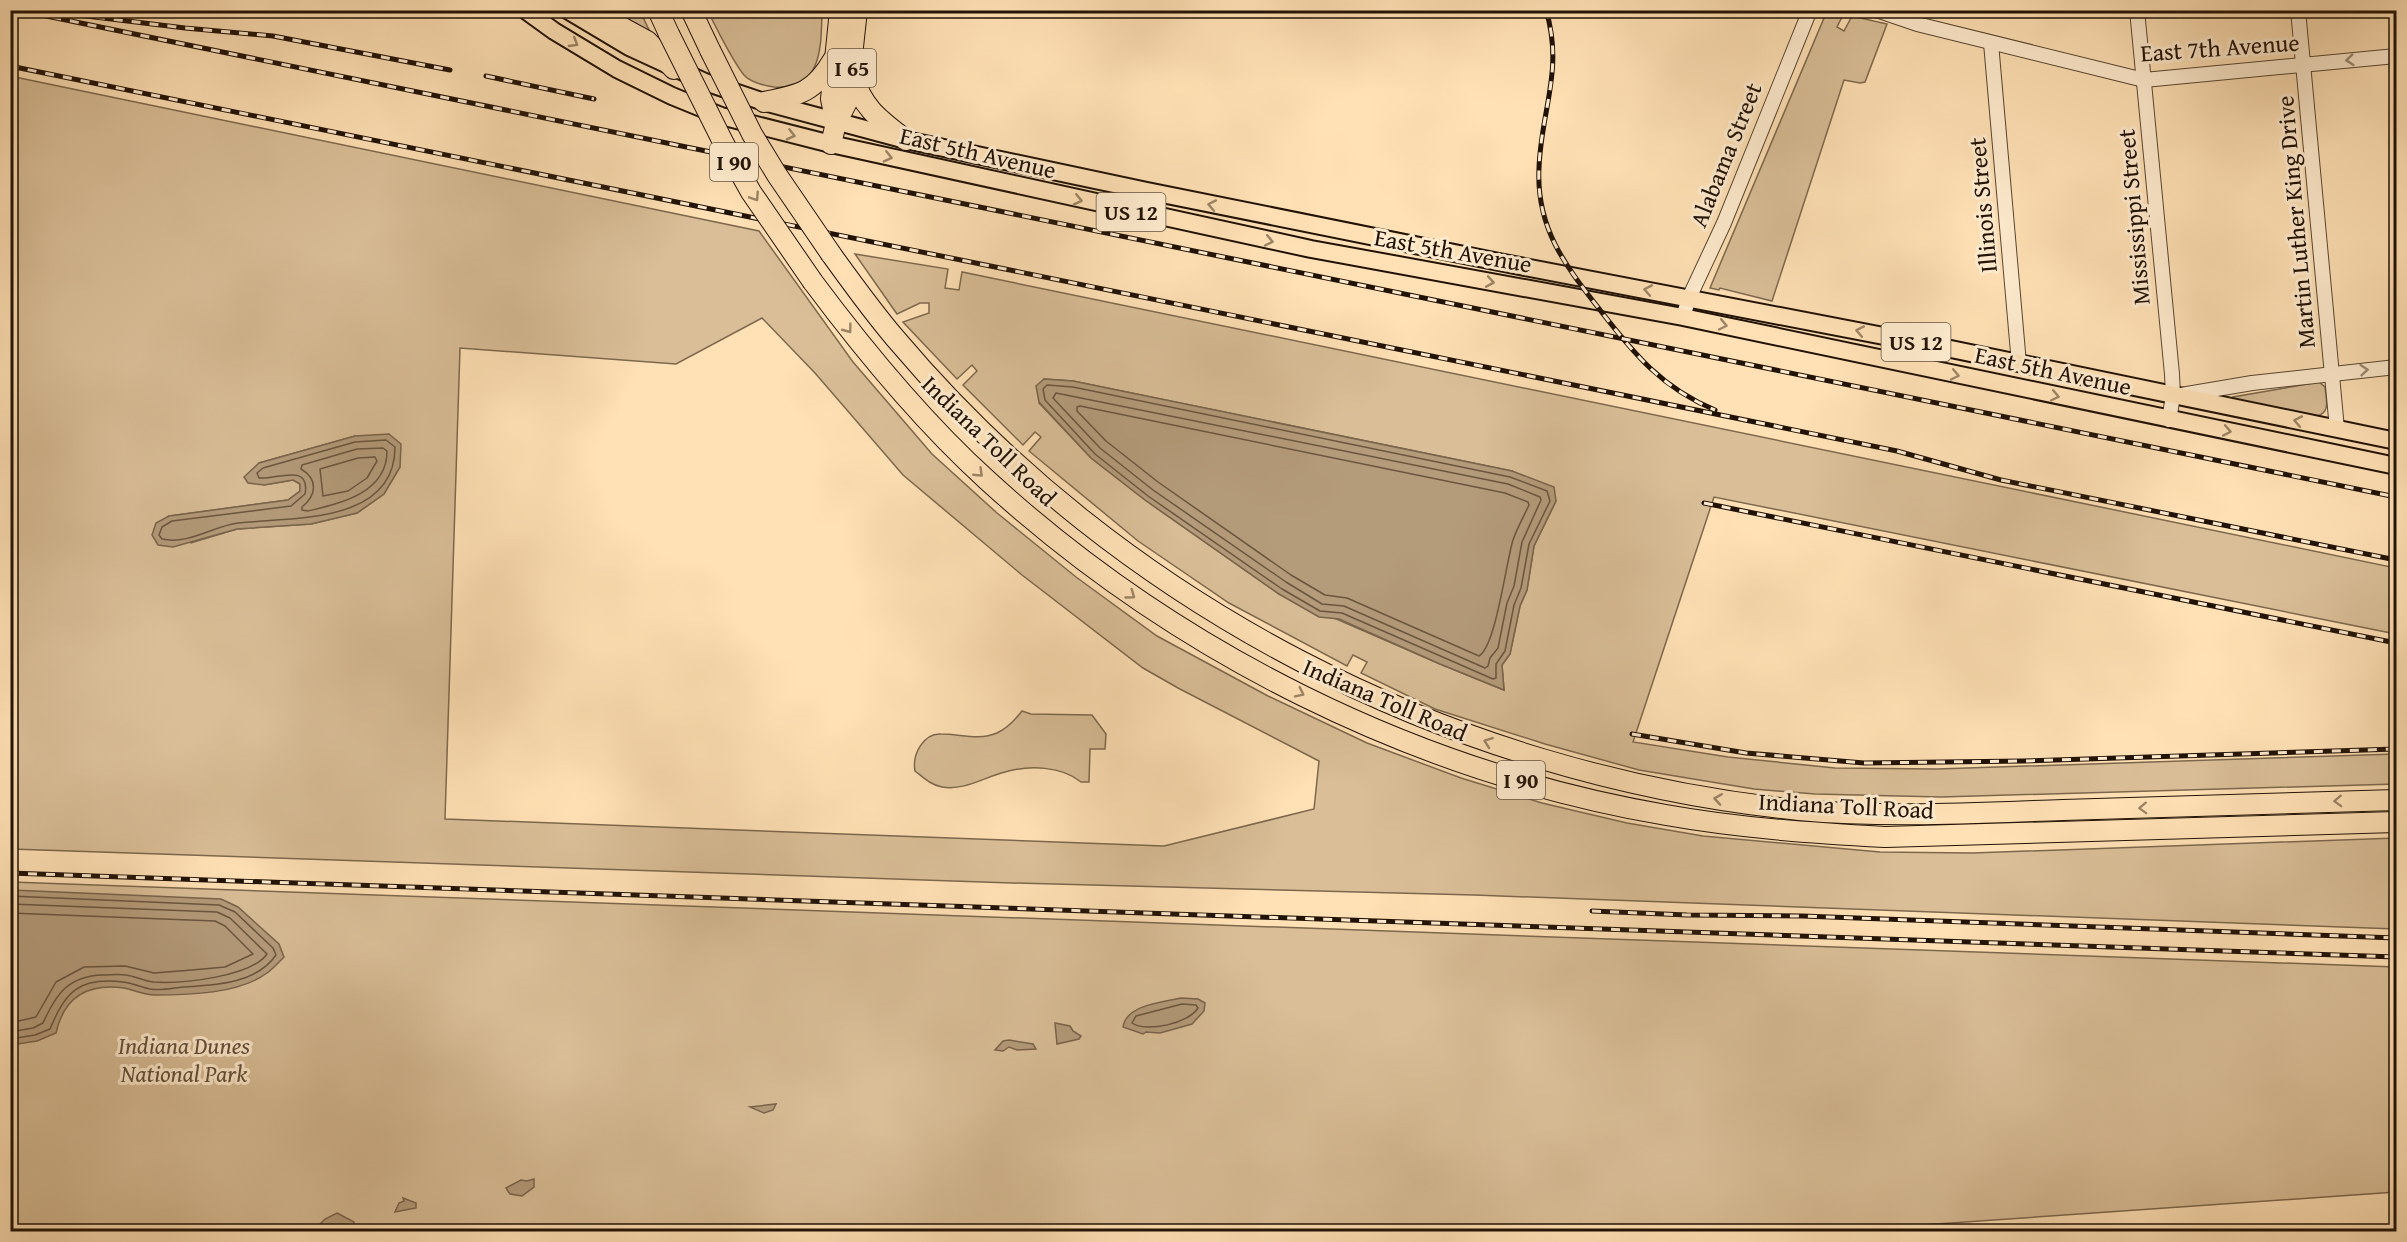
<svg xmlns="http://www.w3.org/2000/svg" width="2407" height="1242" font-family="'Gentium Book Plus',serif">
  <rect width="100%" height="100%" fill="#ffe1b5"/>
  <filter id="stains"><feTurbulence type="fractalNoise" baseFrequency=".00333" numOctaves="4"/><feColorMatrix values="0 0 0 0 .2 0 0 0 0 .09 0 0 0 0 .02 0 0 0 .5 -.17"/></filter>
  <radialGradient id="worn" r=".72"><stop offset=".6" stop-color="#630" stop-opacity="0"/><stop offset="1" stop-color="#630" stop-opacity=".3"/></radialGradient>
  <!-- green -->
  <g fill="#d9be97" stroke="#7d684e" stroke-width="1.5" fill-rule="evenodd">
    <path d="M612 11H640L650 32Z"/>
    <path d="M708 11H822C821 45 823 91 774 87 765 86 750 82 744 75 734 63 715 26 708 11Z"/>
    <path d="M1827 11H1839L1844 13 1837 27 1844 31 1852 16 1887 24 1865 82 1860 83 1844 80 1772 301 1720 288 1719 290 1710 288Z"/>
    <path d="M10 76 759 231 853 362 932 454 997 513 1076 577 1157 636 1268 696 1367 743 1461 778 1542 803 1627 823 1703 836 1880 852 1972 853 2396 838V929L1474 895 1012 883 11 849ZM762 318 815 373 903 475 1022 575 1143 668 1178 688 1319 761 1314 809 1164 846 445 819 460 348 676 364ZM355 436 400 467 384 494 357 513 311 524 237 529 191 543 169 516 288 500 300 491V484L293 480 264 485 259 463Z"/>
    <path d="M855 254 948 269 945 288 959 290 962 272 2396 568V634L1714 497 1633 742 1728 757 1835 768 1937 769 2396 754V784L1941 797 1815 794 1754 789 1639 770 1545 744 1435 709 1361 673 1367 662 1353 655 1347 666 1229 603 1138 541 1029 451 1041 437 1035 432 1023 445 963 385 977 371 972 365 957 379 903 322 929 313V303H920L897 314ZM1044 379 1073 381 1512 471 1556 501 1534 546 1527 590 1520 606 1510 654 1502 665 1504 690 1440 664 1279 594 1145 500 1091 458 1039 403Z"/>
    <path d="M2319 382 2325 387C2326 398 2331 413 2317 416L2233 399V397Z"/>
    <path d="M1022 711 1031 714 1092 715 1106 734 1105 749H1090L1089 782H1081C1062 766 1029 765 1005 772 985 777 964 791 942 787 931 785 924 778 915 771 912 755 923 733 941 734 961 734 978 741 997 733 1008 728 1015 720 1022 711Z"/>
    <path d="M11 882 2396 967V1192L1821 1232 11 1231Z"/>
  </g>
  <!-- water -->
  <g fill="#b49b7a" stroke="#79644c" stroke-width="1.5">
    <path d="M1044 379 1073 381 1512 471 1554 487 1556 501 1534 546 1527 590 1520 606 1510 654 1502 665 1504 690 1440 664 1339 619 1319 617 1279 594 1145 500 1091 458 1039 402 1036 386Z"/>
    <path d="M389 434 401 444 400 467 384 494 357 513 311 524 237 529 173 547 158 545 152 535 156 523 169 516 288 500 300 491V484L293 480 264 485 248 483 244 477 259 463 355 436Z"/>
    <path d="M11 890 221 899 238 907 279 944 284 957C278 963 273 969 267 973 239 994 188 995 155 995 144 995 134 990 124 988 87 983 64 997 56 1033L37 1041 11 1045Z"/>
    <path d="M1181 998 1198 999 1205 1003 1204 1011 1192 1024 1160 1033 1146 1032 1143 1034 1123 1027C1126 1005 1162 1002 1181 998Z"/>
    <path d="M1055 1023 1070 1026 1073 1031 1081 1036 1079 1039 1057 1044Z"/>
    <path d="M1009 1040 1033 1044 1036 1049 1017 1050 1009 1047 1003 1051 995 1050 1003 1041Z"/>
    <path d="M776 1104 773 1110 764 1113 750 1107Z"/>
    <path d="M534 1179V1187L522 1196 510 1194 506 1188 521 1180 527 1181Z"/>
    <path d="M403 1198 416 1203V1208L395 1212 399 1203 404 1201Z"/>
    <path d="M337 1213 354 1222V1226L346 1231H313L325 1219Z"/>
  </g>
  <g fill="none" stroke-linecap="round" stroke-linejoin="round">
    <!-- shore -->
    <g stroke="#6a5640" stroke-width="1.5">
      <path d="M1047 385 1073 387 1510 477 1547 491 1550 501 1529 544 1521 588 1514 605 1505 651 1496 664V678L1493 679 1342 613 1320 611 1282 589 1148 496 1095 454 1045 400 1043 389Z"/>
      <path d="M1056 393 1508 484 1540 497 1541 500 1522 542 1514 586 1507 603 1498 648 1490 658 1488 666 1485 668 1344 606 1322 604 1286 582 1153 490 1100 448 1053 398Z"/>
      <path d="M1080 406 1505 493 1528 502 1529 505C1524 516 1517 528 1513 540 1506 562 1496 646 1479 656L1347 598 1325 595 1291 575 1158 482 1106 441 1077 411V407Z"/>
      <path d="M386 440 395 447C395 525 291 517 238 523 213 526 189 545 162 539L159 535 162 527 172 521 291 506 305 494C311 462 275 480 259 478L257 473 263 468 355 442Z"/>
      <path d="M383 448 387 451C387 493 341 503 308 511L302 510V507C317 495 318 479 301 469L302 465 357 449Z"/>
      <path d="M375 457 377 461 367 478 348 491 323 496 320 469 358 458Z"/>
      <path d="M10 896 219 905 235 912 273 948 276 955C256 984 215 985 183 987 173 988 161 991 150 989 141 987 132 983 123 982 79 977 66 991 50 1029L35 1035 10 1039"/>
      <path d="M10 904 217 912 230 918 267 954C251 977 181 984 153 982 144 981 135 976 126 975 119 974 110 975 103 975 68 976 56 994 43 1023L33 1028 10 1032"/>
      <path d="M10 913 215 921 225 926 253 954 225 967 192 970 154 973 125 966 84 967 56 982 36 1017 10 1023"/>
      <path d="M1182 1004 1196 1005 1198 1008C1189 1023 1147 1033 1132 1023L1136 1016Z"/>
    </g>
    <defs>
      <g id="minor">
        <path d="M1876 10 1917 24 2144 80 2396 56"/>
        <path d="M2137 10 2172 374 2173 396 2169 420"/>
        <path d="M2298 10 2337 429"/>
        <path d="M1991 43 2019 364"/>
        <path d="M1683 317 1689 298 1724 223 1810 10"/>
        <path d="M2181 395 2252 383 2396 367"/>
      </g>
      <g id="major">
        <path d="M525 10 554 31 617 69 672 96 721 116 831 144 1311 249 1683 317 2396 466"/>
        <path d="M567 10 629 47 705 82 764 102 906 140 1147 191 1499 262 1946 348 2396 441"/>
      </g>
      <g id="highway">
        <path d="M599 10 623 28 647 41 674 69"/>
        <path d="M658 10 669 34"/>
        <path d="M691 10 710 50"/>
        <path d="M853 75C862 108 880 120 906 140"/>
        <path d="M764 102C799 95 814 93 833 60"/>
        <path d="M836 123 831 99 840 10"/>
        <path d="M831 144 836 123 847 102 857 10"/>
        <path d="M831 254C852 283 872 311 895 338 1121 606 1451 775 1799 810 1887 818 1975 813 2063 810 2174 807 2285 803 2396 800"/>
        <path d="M813 282C866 353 922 421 987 480 1175 652 1415 772 1666 815 1739 828 1812 833 1885 837L2396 822"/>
      </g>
    </defs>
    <!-- minor casing -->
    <use href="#minor" stroke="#584632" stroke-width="16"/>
    <!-- major casing -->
    <use href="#major" stroke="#211206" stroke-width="20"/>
    <!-- highway casing -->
    <use href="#highway" stroke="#211206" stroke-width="22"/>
    <!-- minor -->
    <use href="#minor" stroke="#ffeccf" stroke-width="14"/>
    <!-- major -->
    <use href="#major" stroke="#ffe1b5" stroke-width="16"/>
    <!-- highway -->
    <use href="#highway" stroke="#ffe1b5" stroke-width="20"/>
    <defs>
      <g id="rail">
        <path d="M17 10 2396 497"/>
        <path d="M1546 10C1564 70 1541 110 1539 168 1536 228 1565 265 1600 310 1634 354 1662 388 1715 410"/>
        <path d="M78 15 185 28 273 36 450 70"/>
        <path d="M10 66 1897 451 2001 480 2396 560"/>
        <path d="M486 76 594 99"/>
        <path d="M1704 503 2396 643"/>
        <path d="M1632 734 1746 753 1864 763 2023 761 2396 749"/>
        <path d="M10 873 2396 957"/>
        <path d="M1592 911 1687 915 1802 916 2396 938"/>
      </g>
    </defs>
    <!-- rail casing -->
    <use href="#rail" stroke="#211206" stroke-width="5"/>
    <!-- rail -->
    <use href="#rail" stroke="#ffeccf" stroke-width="3" stroke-dasharray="9" stroke-linecap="butt"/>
    <defs>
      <g id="highway-bridge">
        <path d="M669 34 724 144 751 192 813 282"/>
        <path d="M710 50 752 134 777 175 831 254"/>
      </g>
    </defs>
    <!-- highway-bridge casing -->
    <use href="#highway-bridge" stroke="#211206" stroke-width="22" stroke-linecap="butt"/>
    <!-- highway-bridge -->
    <use href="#highway-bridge" stroke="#ffe1b5" stroke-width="20"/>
  </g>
  <!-- one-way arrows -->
  <defs><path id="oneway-chevron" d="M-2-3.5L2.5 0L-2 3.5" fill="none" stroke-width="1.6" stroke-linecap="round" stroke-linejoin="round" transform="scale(1.5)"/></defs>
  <g stroke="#9b8466">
    <use href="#oneway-chevron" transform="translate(574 43) rotate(31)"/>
    <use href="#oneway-chevron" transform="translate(791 135) rotate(14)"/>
    <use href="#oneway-chevron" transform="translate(888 157) rotate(13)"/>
    <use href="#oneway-chevron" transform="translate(755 197) rotate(57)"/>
    <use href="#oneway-chevron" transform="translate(1078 200) rotate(13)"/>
    <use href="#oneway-chevron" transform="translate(1212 205) rotate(-169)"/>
    <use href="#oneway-chevron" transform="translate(1269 241) rotate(12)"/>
    <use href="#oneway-chevron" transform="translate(1490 282) rotate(10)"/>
    <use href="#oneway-chevron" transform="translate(1648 290) rotate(-169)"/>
    <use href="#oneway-chevron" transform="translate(1723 325) rotate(12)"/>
    <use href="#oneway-chevron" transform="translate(848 329) rotate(53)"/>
    <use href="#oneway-chevron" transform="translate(1860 331) rotate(-169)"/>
    <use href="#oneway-chevron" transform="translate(1955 375) rotate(12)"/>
    <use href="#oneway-chevron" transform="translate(2055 396) rotate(12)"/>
    <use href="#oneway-chevron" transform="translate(2298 421) rotate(-169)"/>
    <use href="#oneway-chevron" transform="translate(2227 431) rotate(11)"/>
    <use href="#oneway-chevron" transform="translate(979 473) rotate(44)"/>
    <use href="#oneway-chevron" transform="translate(1131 595) rotate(36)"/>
    <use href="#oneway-chevron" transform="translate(1300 693) rotate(26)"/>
    <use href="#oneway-chevron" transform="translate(1488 742) rotate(-160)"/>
    <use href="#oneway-chevron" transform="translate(1718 799) rotate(-171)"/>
    <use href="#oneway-chevron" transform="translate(2338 801) rotate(178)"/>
    <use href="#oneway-chevron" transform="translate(2143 808) rotate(178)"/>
  </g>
  <g stroke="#9b8a75">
    <use href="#oneway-chevron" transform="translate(2350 60) rotate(174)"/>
    <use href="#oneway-chevron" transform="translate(2364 370) rotate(-5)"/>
  </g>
  <g text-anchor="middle" stroke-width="6" stroke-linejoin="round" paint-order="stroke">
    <!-- shield labels -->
    <g fill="#ffeccf" stroke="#645342" stroke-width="1.5">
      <rect x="828" y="49" width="48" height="38" rx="4.5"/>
      <rect x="710" y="143" width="48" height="38" rx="4.5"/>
      <rect x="1096.5" y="193" width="69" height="38" rx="4.5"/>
      <rect x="1881.5" y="323" width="69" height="38" rx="4.5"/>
      <rect x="1497" y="761" width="48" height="38" rx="4.5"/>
    </g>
    <g font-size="22" font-weight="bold" fill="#211206">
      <text x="852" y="76">I 65</text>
      <text x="734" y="170">I 90</text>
      <text x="1131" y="220">US 12</text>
      <text x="1916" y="350">US 12</text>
      <text x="1521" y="788">I 90</text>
    </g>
    <!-- street labels -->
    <g font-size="24" fill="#211206" stroke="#ffeccf">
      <text transform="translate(2220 48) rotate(-4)" y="8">East 7th Avenue</text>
      <text transform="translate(978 153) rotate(13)" y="8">East 5th Avenue</text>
      <text transform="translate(1726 155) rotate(-68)" y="8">Alabama Street</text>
      <text transform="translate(1983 205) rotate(-95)" y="8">Illinois Street</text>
      <text transform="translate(2134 217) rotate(-95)" y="8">Mississippi Street</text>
      <text transform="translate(2296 222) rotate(-95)" y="8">Martin Luther King Drive</text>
      <text transform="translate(1453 251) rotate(10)" y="8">East 5th Avenue</text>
      <text transform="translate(2053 371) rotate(12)" y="8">East 5th Avenue</text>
      <text transform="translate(989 441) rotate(44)" y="8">Indiana Toll Road</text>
      <text transform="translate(1385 700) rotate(23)" y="8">Indiana Toll Road</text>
      <text transform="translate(1846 806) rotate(3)" y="8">Indiana Toll Road</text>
    </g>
    <!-- park labels -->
    <g font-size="24" font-style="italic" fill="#614e39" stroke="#ffeccf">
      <text x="184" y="1054">Indiana Dunes<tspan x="184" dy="28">National Park</tspan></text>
    </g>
  </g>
  <!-- margin -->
  <rect width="2407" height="1242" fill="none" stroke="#ffe1b5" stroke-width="36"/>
  <rect x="12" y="12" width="2383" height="1218" fill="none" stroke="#211206" stroke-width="3"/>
  <rect x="18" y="18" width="2371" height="1206" fill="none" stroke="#211206" stroke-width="1.5"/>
  <rect width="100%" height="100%" filter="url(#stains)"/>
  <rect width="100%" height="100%" fill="url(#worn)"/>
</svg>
